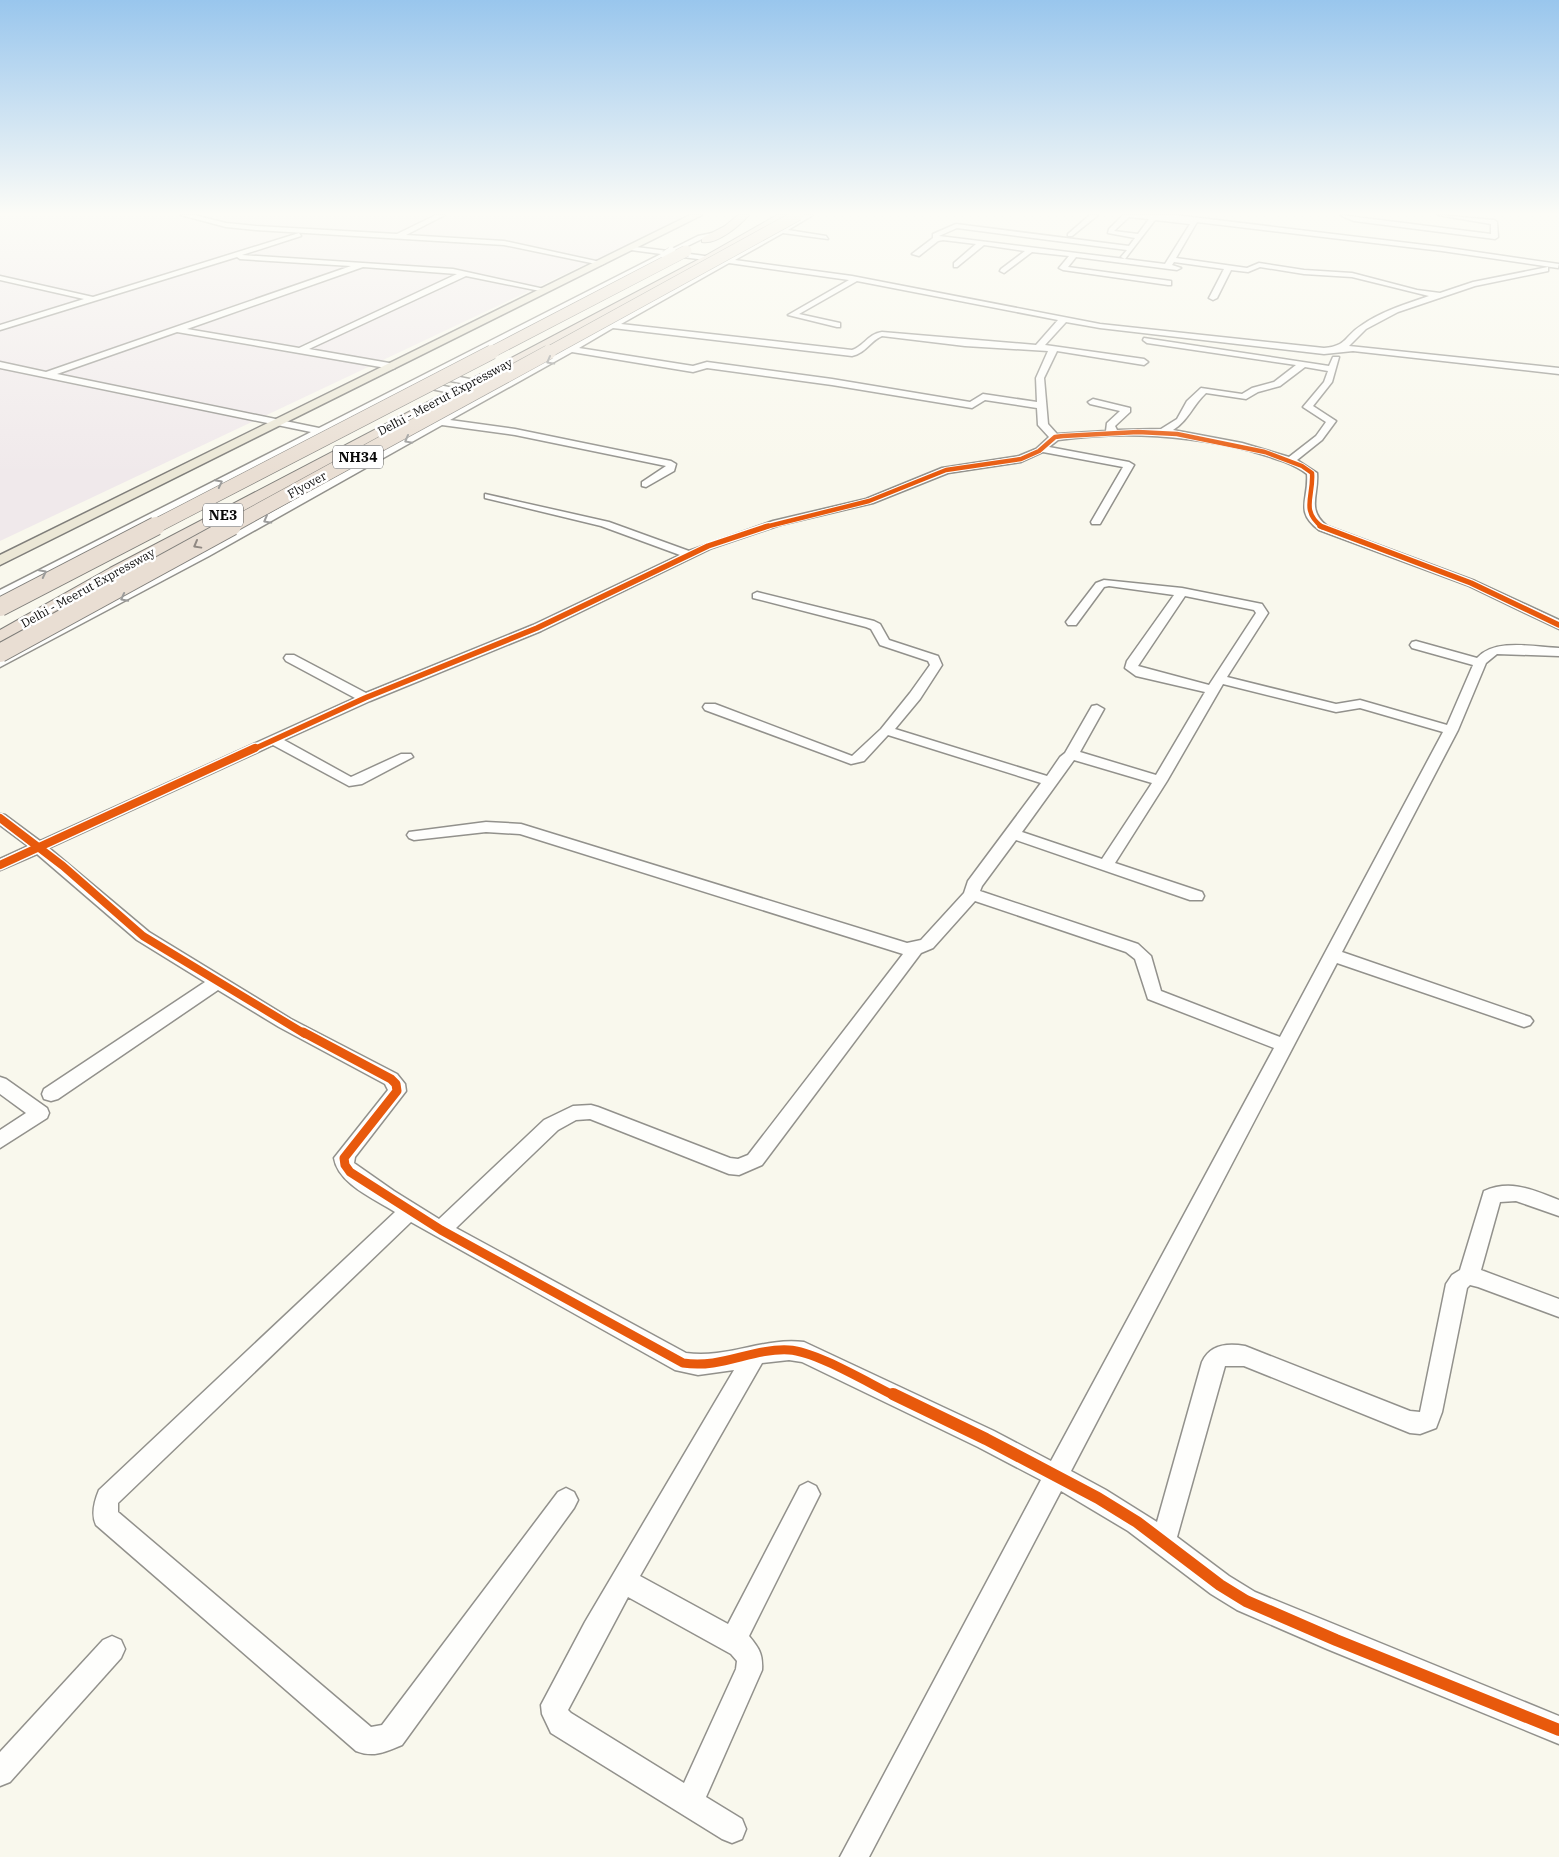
<svg xmlns="http://www.w3.org/2000/svg" width="1559" height="1857" font-family="'IBM Plex Serif',serif">
  <rect width="100%" height="100%" fill="#f9f8ed"/>
  <!-- industrial -->
  <path fill="#f0e9eb" d="M0 215H682L677 221 0 541Z"/>
  <g fill="none" stroke-linecap="round" stroke-linejoin="round">
    <defs>
      <g id="minor">
        <path d="M181 215H194L226 223 256 226 397 234 436 215H445L406 235 504 241 605 263 601 265 504 245 256 230 226 227Z"/>
        <path d="M804 215H813L788 230 826 236 828 239 783 233 735 260 852 276 1100 324 1324 348C1348 346 1344 336 1362 325 1382 311 1406 304 1429 296L1352 277 1304 274 1260 267 1248 272 1231 270 1217 298 1213 300 1209 298 1224 269 1174 262 1172 265 1181 268 1177 270 1076 257 1068 267 1171 281V285H1168L1063 270 1059 268 1069 256 1032 252 1004 273 1000 271 1001 269 1025 251 984 245 957 267H954V263L976 244 943 240 938 241 919 256 912 254 933 238V234L956 224 1129 246 1135 238 1108 233 1109 229 1123 215H1175L1442 247 1559 264 1558 268 1442 251 1197 222 1176 258 1247 268 1259 263 1304 270 1352 273 1417 290 1440 293 1473 282 1548 267V271L1475 286 1398 312 1366 329 1349 346 1559 368V374L1353 351 1324 354 1100 328 1066 322 1045 345 1144 359 1148 362 1144 365 1057 351 1044 378 1048 424 1057 434 1106 431 1107 423 1120 411 1090 404 1088 402 1093 399 1130 408V412L1115 426 1117 430 1161 429 1177 419 1187 401 1201 388 1242 394 1252 388 1274 382 1296 365 1147 343 1143 340 1144 338 1329 366 1333 357H1339L1332 382 1313 406 1336 421 1322 440 1297 460 1317 473C1319 495 1306 509 1327 526L1475 581 1559 620V629L1467 585 1319 530C1294 511 1309 500 1307 474 1291 462 1270 457 1251 451 1187 435 1123 431 1058 440L1049 447 1129 462 1134 465 1100 524H1092L1091 522 1123 467 1043 452 1021 462 948 473 873 503 780 525 712 548 541 631 370 701 284 740 351 777 401 754H411L413 757 362 784 349 786 273 745 49 848 149 932 291 1019 397 1074 405 1084 406 1091 355 1157 354 1163 394 1191 439 1219 544 1120 573 1106 591 1105 598 1107 730 1158 738 1159 748 1155 903 954 520 834 486 832 414 840 409 838 407 835 409 832 486 822 521 824 907 943 921 940 964 893 968 881 1041 783 888 735 864 761 851 764 705 710 703 707 705 704H715L852 756 881 729 910 693 930 665 928 661 880 645 871 629 866 627 753 598V594L757 592 874 621 880 624 889 640 938 656 942 665 920 699 895 729 1047 776 1060 757 1065 753 1092 706 1097 705 1104 709 1080 752 1156 775 1205 692 1136 676 1125 668 1127 661 1174 595 1109 586 1104 587 1076 625H1068L1066 622 1096 583 1104 580 1182 588 1262 604 1268 613 1227 677 1336 704 1360 700 1447 725 1473 665 1412 648 1410 645 1412 642 1416 641 1477 658C1495 638 1534 647 1559 648V656L1497 654 1486 663 1458 730 1342 952 1530 1017 1533 1021 1530 1025 1524 1027 1518 1025 1337 963 1071 1471 1106 1490 1157 1522 1202 1362C1210 1344 1228 1343 1245 1346L1410 1411 1420 1412 1446 1284 1452 1275 1460 1270 1484 1191C1511 1179 1533 1190 1559 1200V1216L1516 1201 1500 1202 1481 1270 1559 1299V1317L1478 1287 1470 1285 1467 1288 1442 1412 1436 1428 1420 1434 1410 1433 1244 1366H1225L1177 1537 1229 1576 1255 1592 1559 1716V1744L1327 1649 1237 1610 1211 1594 1128 1531 1061 1491 869 1857H840L1041 1480 978 1447 802 1362 789 1360 762 1363 640 1576 728 1624 800 1486 808 1482 816 1486 820 1494 749 1636C759 1648 763 1654 762 1670L706 1797 742 1819 746 1829 742 1839 732 1843 722 1839 551 1733 542 1714 541 1705 585 1622 734 1370 698 1375 675 1370 411 1222 118 1503V1512L371 1727 382 1725 558 1492 566 1488 574 1492 578 1500 574 1508 402 1745C385 1752 374 1758 356 1751L96 1525C91 1514 94 1502 99 1490L395 1212C375 1199 338 1184 334 1158L388 1090 385 1084 279 1027 218 990 58 1099 51 1101 44 1099 42 1094 44 1089 205 982 137 940 37 854 0 870V859L28 846 0 825V814L5 815 40 841 355 698 286 661 284 658 286 655H294L366 693 533 625 680 555 601 526 485 498V494L609 522 689 551 773 521 866 499 942 468 1019 456 1036 449 1049 437 1038 425 1037 408 985 400 972 408 832 385 707 368 693 372 572 352 450 420 515 429 671 461 676 464 674 471 646 487 642 486V482L666 466 515 435 442 425 209 556 0 667V658L201 552 476 398 416 386 0 599V590L311 432 0 368V362L46 372 351 266 240 259 237 257 0 330V325L84 299 0 280V276L93 297 299 233 301 236 242 255 453 269 549 290 545 292 466 276 309 349 395 364V368L392 369 177 332 57 374 319 428 661 254 631 250 628 246 668 251 698 236 717 232 719 235 702 239 675 252 727 259ZM1129 217 1149 219 1138 234 1114 231ZM1155 220 1190 224 1165 264 1125 259ZM957 228 1127 250 1121 257 1125 259 939 236ZM668 255 720 262 499 385 440 373ZM729 263 849 280 788 315 837 327H840V323L799 314 857 281 1058 320 1036 345 882 332C868 334 864 346 852 350L621 324ZM363 267 457 274 299 348 187 329ZM613 328 852 356C866 353 870 341 882 336L965 346 1048 351 1036 378 1037 402 983 394 970 402 832 379 707 362 693 366 579 348ZM1305 367 1328 371 1324 382 1303 407 1326 422 1316 436 1289 457 1242 443 1173 430C1188 421 1193 405 1206 393L1246 399 1258 392 1280 386ZM433 377 435 378 492 389 483 394 424 382ZM1185 596 1254 610 1256 613 1209 685 1138 666ZM1223 684 1336 712 1360 708 1443 732 1280 1037 1161 991 1151 956 1138 944 980 891 982 886 1016 840 1190 900H1202L1204 896 1202 892 1115 863 1167 781ZM1074 760 1152 783 1102 859 1022 832ZM975 901 1126 952 1135 959 1148 999 1274 1048 1051 1461 994 1431 804 1342C763 1337 727 1359 686 1353L456 1228 558 1130 576 1120 590 1119 729 1174 739 1175 762 1165 921 953 933 948ZM628 1597 731 1654 737 1661 736 1669 684 1783 571 1713 568 1710Z"/>
        <path d="M1090 215H1098L1072 236H1068V234Z"/>
        <path d="M1340 215 1491 234V224L1438 215 1494 220 1497 222 1498 237 1495 239 1354 221Z"/>
        <path d="M0 1077 6 1079 47 1108 49 1113 47 1118 0 1148V1130L26 1113 0 1094Z"/>
        <path d="M112 1636 121 1640 125 1649 121 1658 10 1782 0 1786V1752L103 1640Z"/>
      </g>
      <path id="major" d="M690 215H702L0 565V555Z"/>
      <g id="highway">
        <path d="M738 215H749C739 226 717 245 702 242V238L725 226Z"/>
        <path d="M777 215H790L486 380 481 381 475 377 705 256Z"/>
        <path d="M447 392 452 393 454 396 452 399 0 642V630L110 568Z"/>
      </g>
    </defs>
    <!-- minor casing -->
    <use href="#minor" stroke="#92918c" stroke-width="3"/>
    <!-- major casing -->
    <use href="#major" stroke="#7f7e7a" stroke-width="3"/>
    <!-- highway casing -->
    <use href="#highway" stroke="#7f7e7a" stroke-width="2"/>
    <!-- minor -->
    <use href="#minor" fill="#fefefc" fill-rule="evenodd"/>
    <!-- major -->
    <use href="#major" fill="#ebe7d6" fill-rule="evenodd"/>
    <!-- highway -->
    <use href="#highway" fill="#e9ded3" fill-rule="evenodd"/>
    <defs>
      <path id="minor-bridge" d="M665 255 671 251"/>
      <g id="highway-bridge-far2">
        <path d="M490 353 686 251"/>
        <path d="M547 353 798 215"/>
      </g>
      <g id="highway-bridge-far1">
        <path d="M154 527 492 352"/>
        <path d="M229 527 549 352"/>
      </g>
      <g id="highway-bridge">
        <path d="M0 607 156 526"/>
        <path d="M0 653 232 526"/>
      </g>
    </defs>
    <!-- minor-bridge casing -->
    <use href="#minor-bridge" stroke="#92918c" stroke-width="9" stroke-linecap="butt"/>
    <!-- highway-bridge-far2 casing -->
    <use href="#highway-bridge-far2" stroke="#7f7e7a" stroke-width="12" stroke-linecap="butt"/>
    <!-- highway-bridge-far1 casing -->
    <use href="#highway-bridge-far1" stroke="#7f7e7a" stroke-width="15" stroke-linecap="butt"/>
    <!-- highway-bridge casing -->
    <use href="#highway-bridge" stroke="#7f7e7a" stroke-width="20" stroke-linecap="butt"/>
    <!-- minor-bridge -->
    <use href="#minor-bridge" stroke="#fefefc" stroke-width="8"/>
    <!-- highway-bridge-far2 -->
    <use href="#highway-bridge-far2" stroke="#e9ded3" stroke-width="11"/>
    <!-- highway-bridge-far1 -->
    <use href="#highway-bridge-far1" stroke="#e9ded3" stroke-width="14"/>
    <!-- highway-bridge -->
    <use href="#highway-bridge" stroke="#e9ded3" stroke-width="18"/>
    <defs>
      <path id="cycleway-far4" d="M765 527 869 501 946 470 1021 459 1039 451 1055 437 1063 436 1138 432 1177 434 1265 452 1302 466 1312 473C1314 496 1300 510 1322 527"/>
      <g id="cycleway-far3">
        <path d="M1320 526 1471 583 1559 625"/>
        <path d="M252 750 365 698 537 628 708 546 768 526"/>
      </g>
      <g id="cycleway-far2">
        <path d="M0 818 63 866 143 936 305 1034"/>
        <path d="M0 865 255 748"/>
      </g>
      <path id="cycleway-far1" d="M303 1032 391 1079 396 1084 397 1091 344 1158 345 1165 350 1172 441 1230 683 1363C722 1369 752 1348 789 1350 815 1351 870 1384 895 1396"/>
      <path id="cycleway" d="M893 1394 986 1439 1098 1498 1137 1522 1220 1585 1246 1601 1336 1640 1559 1730"/>
    </defs>
    <!-- cycleway-far4 casing -->
    <use href="#cycleway-far4" stroke="#fff" stroke-width="6"/>
    <!-- cycleway-far3 casing -->
    <use href="#cycleway-far3" stroke="#fff" stroke-width="8"/>
    <!-- cycleway-far2 casing -->
    <use href="#cycleway-far2" stroke="#fff" stroke-width="11"/>
    <!-- cycleway-far1 casing -->
    <use href="#cycleway-far1" stroke="#fff" stroke-width="12"/>
    <!-- cycleway casing -->
    <use href="#cycleway" stroke="#fff" stroke-width="15"/>
    <!-- cycleway-far4 -->
    <use href="#cycleway-far4" stroke="#e8590c" stroke-width="4.5"/>
    <!-- cycleway-far3 -->
    <use href="#cycleway-far3" stroke="#e8590c" stroke-width="5.5"/>
    <!-- cycleway-far2 -->
    <use href="#cycleway-far2" stroke="#e8590c" stroke-width="8"/>
    <!-- cycleway-far1 -->
    <use href="#cycleway-far1" stroke="#e8590c" stroke-width="9"/>
    <!-- cycleway -->
    <use href="#cycleway" stroke="#e8590c" stroke-width="12"/>
  </g>
  <!-- one-way arrows -->
  <defs><path id="oneway-chevron" d="M-2-3.5L2.5 0L-2 3.5" fill="none" stroke-width="1.6" stroke-linecap="round" stroke-linejoin="round" transform="scale(1.25)"/></defs>
  <g stroke="#9c9c9b">
    <use href="#oneway-chevron" transform="translate(550 361) rotate(151)"/>
    <use href="#oneway-chevron" transform="translate(408 440) rotate(151)"/>
    <use href="#oneway-chevron" transform="translate(219 483) rotate(-27)"/>
    <use href="#oneway-chevron" transform="translate(267 520) rotate(151)"/>
    <use href="#oneway-chevron" transform="translate(43 573) rotate(-27)"/>
    <use href="#oneway-chevron" transform="translate(124 598) rotate(152)"/>
  </g>
  <use stroke="#908983" href="#oneway-chevron" transform="translate(197 545) rotate(151)"/>
  <!-- sky -->
  <linearGradient id="sky" x2="0" y2="1"><stop stop-color="#99c6ed"/><stop offset="0.45" stop-color="#fcfcf7"/><stop offset="1" stop-color="#fcfcf7" stop-opacity="0"/></linearGradient>
  <rect width="1559" height="475" fill="url(#sky)"/>
  <g text-anchor="middle" stroke-width="5" stroke-linejoin="round" paint-order="stroke">
    <!-- far-street labels -->
    <g font-size="12" fill="#0a0a0a" stroke="#fff">
      <text transform="translate(445 397) rotate(-28)" y="4">Delhi - Meerut Expressway</text>
      <text transform="translate(307 485) rotate(-29)" y="4">Flyover</text>
      <text transform="translate(88 588) rotate(-29)" y="4">Delhi - Meerut Expressway</text>
    </g>
    <!-- shield labels -->
    <g fill="#fff" stroke="#545454" stroke-width="1">
      <rect x="333" y="445.5" width="50" height="23" rx="4"/>
      <rect x="203" y="503.5" width="40" height="23" rx="4"/>
    </g>
    <g font-size="14" font-weight="bold" fill="#0a0a0a">
      <text x="358" y="462">NH34</text>
      <text x="223" y="520">NE3</text>
    </g>
  </g>
</svg>
